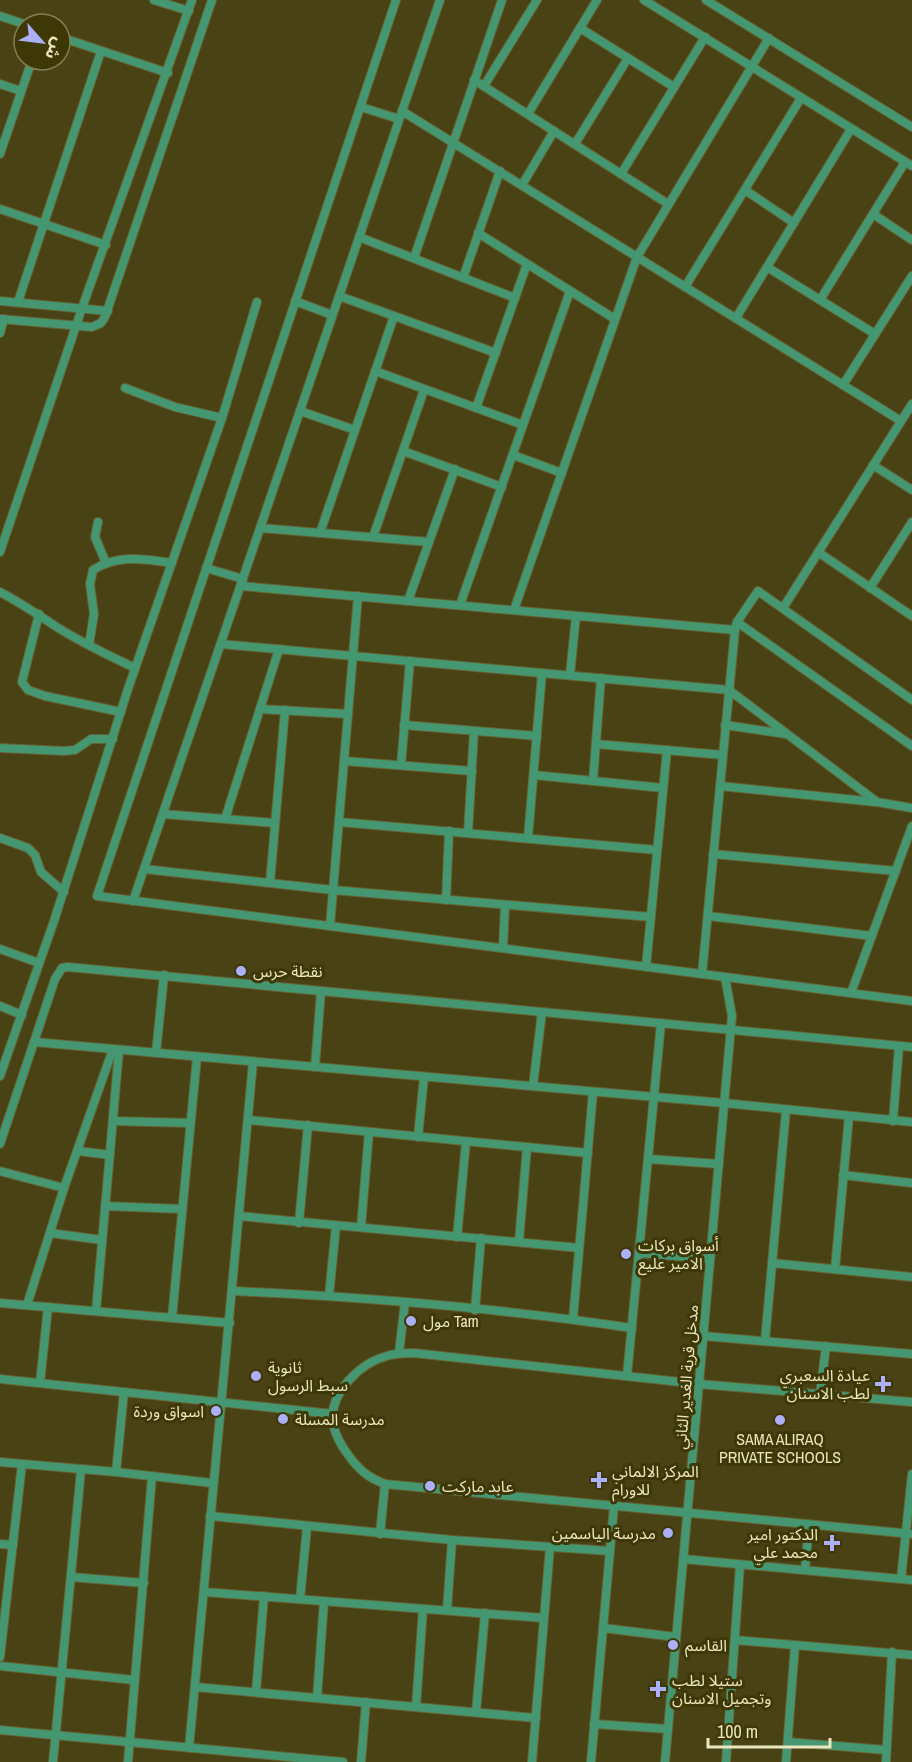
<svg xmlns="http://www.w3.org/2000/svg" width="912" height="1762" font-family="'Archivo Narrow','Noto Sans Arabic',sans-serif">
  <rect width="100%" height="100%" fill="#494214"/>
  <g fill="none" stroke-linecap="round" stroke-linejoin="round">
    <defs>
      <g id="minor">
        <path d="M154 0 189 11"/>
        <path d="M396 0 97 896 912 1001"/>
        <path d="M644 0 912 166"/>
        <path d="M706 0 912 127"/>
        <path d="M0 16 24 24"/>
        <path d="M580 28 674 87"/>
        <path d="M60 37 168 73"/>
        <path d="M474 80 668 204"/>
        <path d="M0 84 21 91"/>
        <path d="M484 86 537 0"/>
        <path d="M361 107 399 119"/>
        <path d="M402 111 901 421"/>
        <path d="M528 114 597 0"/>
        <path d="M575 144 628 58"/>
        <path d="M0 154 32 60"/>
        <path d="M621 174 705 37"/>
        <path d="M522 185 554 131"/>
        <path d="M745 190 794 223"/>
        <path d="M0 209 106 245"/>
        <path d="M873 214 912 240"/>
        <path d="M478 233 615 319"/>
        <path d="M359 237 515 298"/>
        <path d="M414 258 502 0"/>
        <path d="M767 267 875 334"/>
        <path d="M463 278 500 171"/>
        <path d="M685 287 801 98"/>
        <path d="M339 296 496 353"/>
        <path d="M820 300 905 162"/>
        <path d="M0 301 108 311"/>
        <path d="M295 301 332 315"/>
        <path d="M18 302 101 51"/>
        <path d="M736 318 851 129"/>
        <path d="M0 319 92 327 101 323 105 317 212 0"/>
        <path d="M0 333 4 319"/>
        <path d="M375 371 523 425"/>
        <path d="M843 385 912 276"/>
        <path d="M125 388 175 407 222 418"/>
        <path d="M476 408 527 264"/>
        <path d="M300 411 355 430"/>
        <path d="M403 451 502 487"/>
        <path d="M513 455 562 473"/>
        <path d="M873 465 912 490"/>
        <path d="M98 522 95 537 106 563"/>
        <path d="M260 528 429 542"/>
        <path d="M320 533 394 316"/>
        <path d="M373 537 424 390"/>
        <path d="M0 552 82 308 192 0"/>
        <path d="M818 552 912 616"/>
        <path d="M206 568 243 579"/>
        <path d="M241 586 735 630"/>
        <path d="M870 588 912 522"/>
        <path d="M0 592C21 603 40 616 60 629 84 644 110 656 135 668"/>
        <path d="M408 601 455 469"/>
        <path d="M460 605 570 291"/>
        <path d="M783 608 912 404"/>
        <path d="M514 610 637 257 769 38"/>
        <path d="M39 614 22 682 28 690 45 696 121 712"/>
        <path d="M737 622 912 746"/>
        <path d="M221 644 729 690 877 802 912 808"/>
        <path d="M89 645 94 614 90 584 93 570C118 554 144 559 172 563"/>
        <path d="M570 675 576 616"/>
        <path d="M260 709 348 714"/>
        <path d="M404 725 537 736"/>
        <path d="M725 725 786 734"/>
        <path d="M596 744 723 755"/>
        <path d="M0 748 64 751 75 750 91 739H113"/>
        <path d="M344 761 472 771"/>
        <path d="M401 765 410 661"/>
        <path d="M534 775 663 788"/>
        <path d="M593 781 601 678"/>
        <path d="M720 786 875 802"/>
        <path d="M163 814 275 823"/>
        <path d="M225 819 279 649"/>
        <path d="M339 822 657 850"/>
        <path d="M468 833 474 731"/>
        <path d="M0 838 28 848 35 855 41 872 64 892"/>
        <path d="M528 838 542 673"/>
        <path d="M713 854 896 871"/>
        <path d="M144 869 333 890 651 917"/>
        <path d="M270 883 285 710"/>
        <path d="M446 900 449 831"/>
        <path d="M133 901 440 0"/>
        <path d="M708 916 872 936"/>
        <path d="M330 926 358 596"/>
        <path d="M503 948 505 905"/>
        <path d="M0 949 39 963"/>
        <path d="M646 967 667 750"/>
        <path d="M702 974 735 630 737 622 758 591 912 700"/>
        <path d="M851 993 912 826"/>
        <path d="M0 1006 22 1015"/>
        <path d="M34 1042 724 1103 912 1122"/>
        <path d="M156 1053 164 975"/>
        <path d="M315 1067 321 991"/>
        <path d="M0 1076 54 921 128 689 222 418 257 302"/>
        <path d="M533 1086 542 1012"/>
        <path d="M248 1120 588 1153"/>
        <path d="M113 1121 190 1123"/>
        <path d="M893 1121 899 1046"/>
        <path d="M418 1137 424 1077"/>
        <path d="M0 1144 55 979 62 968 68 967 912 1047"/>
        <path d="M78 1151 110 1155"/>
        <path d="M648 1159 719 1164"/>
        <path d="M0 1171 64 1188"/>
        <path d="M843 1175 912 1183"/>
        <path d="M105 1206 182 1209"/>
        <path d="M239 1216 579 1248"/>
        <path d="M299 1223 308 1125"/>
        <path d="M361 1227 369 1132"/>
        <path d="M50 1233 102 1240"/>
        <path d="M457 1237 466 1142"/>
        <path d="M519 1241 527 1147"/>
        <path d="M639 1253 710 1259"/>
        <path d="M772 1263 912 1277"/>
        <path d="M835 1269 849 1116"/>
        <path d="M232 1291C365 1297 499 1308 632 1328"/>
        <path d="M329 1296 336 1226"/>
        <path d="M0 1303 230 1323"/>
        <path d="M27 1305 64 1188 113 1049"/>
        <path d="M475 1310 481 1238"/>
        <path d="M96 1311 119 1050"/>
        <path d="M172 1318 197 1057"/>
        <path d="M573 1319 593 1092"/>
        <path d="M703 1336 912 1354"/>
        <path d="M765 1341 786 1110"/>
        <path d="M399 1353 405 1302"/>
        <path d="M627 1376 661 1023"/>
        <path d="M0 1379 333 1414"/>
        <path d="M40 1383 48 1307"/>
        <path d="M820 1394 826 1346"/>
        <path d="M912 1402 699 1384 414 1353C405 1353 396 1353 387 1356 360 1363 329 1393 333 1423 335 1435 342 1447 349 1456 359 1470 369 1478 385 1484L912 1534"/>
        <path d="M0 1462 116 1472 212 1483"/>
        <path d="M116 1472 124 1392"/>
        <path d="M210 1516 452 1540 610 1551"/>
        <path d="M380 1534 385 1484"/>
        <path d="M0 1544 13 1545"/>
        <path d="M683 1559 912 1580"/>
        <path d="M805 1570 809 1525"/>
        <path d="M71 1577 144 1583"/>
        <path d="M901 1579 912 1474"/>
        <path d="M204 1592 544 1618"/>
        <path d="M300 1599 307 1527"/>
        <path d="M447 1610 452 1540"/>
        <path d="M603 1628 676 1637"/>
        <path d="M735 1640 912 1655"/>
        <path d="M0 1657 22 1464"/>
        <path d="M0 1666 134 1680"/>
        <path d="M195 1687 536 1718"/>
        <path d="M256 1692 264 1596"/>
        <path d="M317 1698 324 1601"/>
        <path d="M416 1707 423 1609"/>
        <path d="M476 1712 485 1613"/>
        <path d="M594 1724 668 1729"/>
        <path d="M0 1730 343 1762"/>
        <path d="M788 1742 886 1750"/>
        <path d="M189 1748 253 1062"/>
        <path d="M53 1762 81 1470"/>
        <path d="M128 1762 152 1476"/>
        <path d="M361 1762 366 1702"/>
        <path d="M532 1762 550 1547"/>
        <path d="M591 1762 614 1506"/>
        <path d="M665 1762 732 1016 725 977"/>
        <path d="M726 1762 740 1565"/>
        <path d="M786 1762 795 1645"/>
        <path d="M886 1762 892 1652"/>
      </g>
    </defs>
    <!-- minor casing -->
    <use href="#minor" stroke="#666032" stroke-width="10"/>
    <!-- minor -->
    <use href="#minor" stroke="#449771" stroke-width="8"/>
  </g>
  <!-- markers -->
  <g fill="#acaffb" stroke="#3e3807" stroke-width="2">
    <circle cx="241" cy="971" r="6"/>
    <circle cx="626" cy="1254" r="6"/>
    <circle cx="411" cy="1321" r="6"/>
    <circle cx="256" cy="1376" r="6"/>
    <path d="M880 1375h6v6h6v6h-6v6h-6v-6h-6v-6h6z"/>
    <circle cx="216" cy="1411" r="6"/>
    <circle cx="283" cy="1419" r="6"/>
    <circle cx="780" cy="1420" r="6"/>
    <path d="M596 1471h6v6h6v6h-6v6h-6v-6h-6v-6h6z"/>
    <circle cx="430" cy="1486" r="6"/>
    <circle cx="668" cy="1533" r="6"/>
    <path d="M829 1534h6v6h6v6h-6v6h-6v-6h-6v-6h6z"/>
    <circle cx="673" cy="1645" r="6"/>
    <path d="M655 1680h6v6h6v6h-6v6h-6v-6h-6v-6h6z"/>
  </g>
  <g text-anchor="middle" stroke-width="6" stroke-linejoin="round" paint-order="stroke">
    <!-- poi labels -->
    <g font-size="16" fill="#ebe6bd" stroke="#3e3807" text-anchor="start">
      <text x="253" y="977">نقطة حرس</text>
      <text x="638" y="1251">أسواق بركات<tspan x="638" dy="18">الامير عليع</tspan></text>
      <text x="423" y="1327">مول Tam</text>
      <text x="268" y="1373">ثانوية<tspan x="268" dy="18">سبط الرسول</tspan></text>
      <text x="870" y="1381" text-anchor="end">عيادة السعبري<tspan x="870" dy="18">لطب الاسنان</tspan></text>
      <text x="204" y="1417" text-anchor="end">اسواق وردة</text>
      <text x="295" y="1425">مدرسة المسلة</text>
      <text x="780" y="1445" text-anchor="middle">SAMA ALIRAQ<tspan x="780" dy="18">PRIVATE SCHOOLS</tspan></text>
      <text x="612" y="1477">المركز الالماني<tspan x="612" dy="18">للاورام</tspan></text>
      <text x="442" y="1492">عابد ماركت</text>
      <text x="656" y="1539" text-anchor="end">مدرسة الياسمين</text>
      <text x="818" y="1540" text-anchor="end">الدكتور امير<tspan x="818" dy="18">محمد علي</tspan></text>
      <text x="685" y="1651">القاسم</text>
      <text x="672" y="1686">ستيلا لطب<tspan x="672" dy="18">وتجميل الاسنان</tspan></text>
    </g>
    <!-- street labels -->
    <g font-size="16" fill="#ebe6bd" stroke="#3e3807">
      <text transform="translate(686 1377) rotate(-85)" y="6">مدخل قرية الغدير الثاني</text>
    </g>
  </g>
  <!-- north arrow -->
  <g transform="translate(42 42) rotate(118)"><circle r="28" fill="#3e3807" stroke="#837e50" stroke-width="1.5"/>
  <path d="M0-4.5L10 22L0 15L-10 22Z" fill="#acaffb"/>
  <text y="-9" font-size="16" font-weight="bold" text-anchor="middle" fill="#ebe6bd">ش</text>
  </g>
  <!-- scale -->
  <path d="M708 1738v9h122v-9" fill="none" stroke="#ebe6bd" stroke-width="3"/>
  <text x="717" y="1738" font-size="18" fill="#ebe6bd" stroke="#3e3807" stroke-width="4.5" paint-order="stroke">100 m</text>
</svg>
